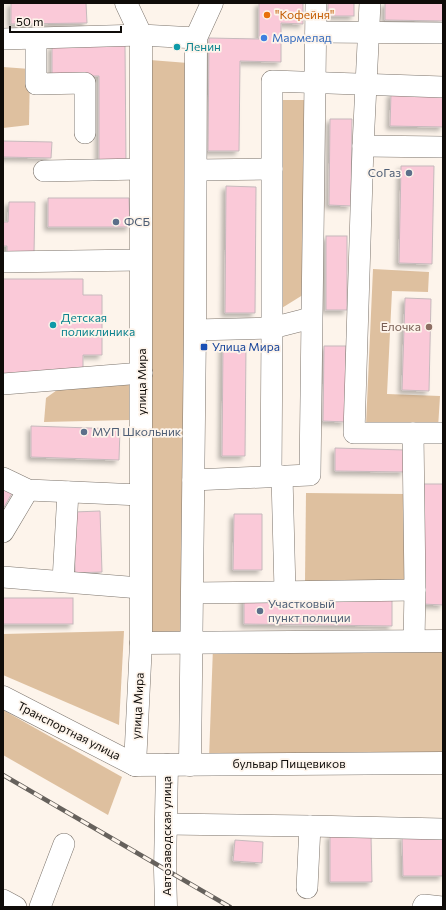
<svg xmlns="http://www.w3.org/2000/svg" width="446" height="910" font-family="Commissioner,sans-serif">
  <defs>
    <filter id="shadow"><feDropShadow dx="-3.5" dy="3.5" stdDeviation="2" flood-color="#0004"/></filter>
  </defs>
  <rect width="100%" height="100%" fill="#fdf4eb"/>
  <!-- green -->
  <g fill="#dec09f">
    <path d="M150 60 188 63 182 634H147Z"/>
    <path d="M3 67 30 69 29 125 3 128Z"/>
    <path d="M278 100H307L306 293 277 311Z"/>
    <path d="M373 269 429 272 428 292 392 291 387 394 440 396 438 428 366 425Z"/>
    <path d="M129 383V420L44 422 46 398 64 385Z"/>
    <path d="M306 493 407 494 406 583 305 581Z"/>
    <path d="M124 631 119 725 3 675V634Z"/>
    <path d="M443 646V756L209 759 213 647Z"/>
    <path d="M3 710 122 777 108 815 3 755Z"/>
  </g>
  <!-- building -->
  <g fill="#fac9d8" stroke="#c6b9bc" filter="url(#shadow)">
    <path d="M11 3H86L87 23 11 24Z"/>
    <path d="M259 3H303V24L281 23V62L240 61 239 151H208L209 38 259 39Z"/>
    <rect x="328" y="3" width="26" height="13"/>
    <path d="M385 3H443V21L385 20Z"/>
    <path d="M125 45 126 163H99V76H52V46Z"/>
    <path d="M391 93 443 94V127L390 126Z"/>
    <path d="M330 119H352L351 206 329 205Z"/>
    <path d="M3 141 52 142 51 158 3 157Z"/>
    <path d="M401 166H434L432 264 399 263Z"/>
    <path d="M226 186 256 187 255 313H225Z"/>
    <path d="M48 198H129L130 227H48Z"/>
    <path d="M9 202H35L34 253H7V246H3V222H8Z"/>
    <rect x="326" y="236" width="21" height="74"/>
    <path d="M3 279H83V295H102V355H83V373L3 375Z"/>
    <path d="M405 298 431 299 429 391 402 390Z"/>
    <path d="M223 345H246L245 456H222Z"/>
    <path d="M324 346H346L345 422 323 421Z"/>
    <path d="M31 426 120 429 119 460 31 457Z"/>
    <path d="M335 448 405 450 404 472 335 471Z"/>
    <path d="M3 481 15 488 3 509Z"/>
    <path d="M424 484H443V605L423 604Z"/>
    <path d="M100 511 102 572 75 573 74 512Z"/>
    <path d="M234 514H262V570H233Z"/>
    <rect x="3" y="598" width="70" height="26"/>
    <path d="M244 598 392 600V626L244 624Z"/>
    <path d="M330 835H371L372 882H330Z"/>
    <path d="M402 836H443V876H403Z"/>
    <path d="M235 840 263 842 262 863 233 861Z"/>
  </g>
  <g fill="none" stroke-linecap="round" stroke-linejoin="round">
    <defs>
      <g id="minor">
        <path d="M370 3 363 146 354 433H443"/>
        <path d="M316 32 443 33"/>
        <path d="M36 38V84L85 83V133"/>
        <path d="M3 39 141 35 196 38"/>
        <path d="M363 146 443 147"/>
        <path d="M196 170 272 169"/>
        <path d="M44 171 141 169"/>
        <path d="M3 262 141 260"/>
        <path d="M195 330 272 328 311 318"/>
        <path d="M3 384 142 373"/>
        <path d="M413 433 415 590 414 641"/>
        <path d="M271 476 272 328V81L443 87"/>
        <path d="M282 476 285 591"/>
        <path d="M3 478 28 490 140 495"/>
        <path d="M193 480 310 475 316 3"/>
        <path d="M3 532 28 490"/>
        <path d="M3 577 140 588"/>
        <path d="M63 581 68 492"/>
        <path d="M192 593 415 590"/>
        <path d="M166 824 310 826 443 829"/>
        <path d="M307 888 310 826"/>
        <path d="M3 900 16 907"/>
        <path d="M40 907 64 844"/>
        <path d="M423 907 424 905 442 907"/>
      </g>
      <g id="major">
        <path d="M126 3 141 35V643L135 765"/>
        <path d="M141 643 443 641"/>
        <path d="M3 697 135 765 443 763"/>
        <path d="M190 765 195 330 196 38 212 3"/>
        <path d="M166 907 165 869 167 765"/>
      </g>
    </defs>
    <!-- minor casing -->
    <use href="#minor" stroke="#7d756d" stroke-width="22"/>
    <!-- major casing -->
    <use href="#major" stroke="#7d756d" stroke-width="23"/>
    <!-- minor -->
    <use href="#minor" stroke="#fff" stroke-width="21"/>
    <!-- major -->
    <use href="#major" stroke="#fff" stroke-width="22"/>
    <defs>
      <path id="rail" d="M3 775 230 907"/>
    </defs>
    <!-- rail casing -->
    <use href="#rail" stroke="#66615c" stroke-width="4.5"/>
    <!-- rail -->
    <use href="#rail" stroke="#fdf4eb" stroke-width="3" stroke-dasharray="9" stroke-linecap="butt"/>
  </g>
  <!-- markers -->
  <circle fill="#e8710a" stroke="#fdf4eb" stroke-width="1.5" cx="267" cy="15" r="4"/>
  <circle fill="#3f7fe0" stroke="#fdf4eb" stroke-width="1.5" cx="264" cy="38" r="4"/>
  <g fill="#0f9aa8" stroke="#fdf4eb" stroke-width="1.5">
    <circle cx="177" cy="47" r="4"/>
    <circle cx="53" cy="325" r="4"/>
  </g>
  <g fill="#5c6f8a" stroke="#fdf4eb" stroke-width="1.5">
    <circle cx="409" cy="173" r="4"/>
    <circle cx="116" cy="222" r="4"/>
    <circle cx="84" cy="432" r="4"/>
    <circle cx="260" cy="611" r="4"/>
  </g>
  <circle fill="#8d6e63" stroke="#fdf4eb" stroke-width="1.5" cx="429" cy="327" r="4"/>
  <rect fill="#1a4fb4" stroke="#fdf4eb" stroke-width="1.5" x="200" y="343" width="8" height="8" rx="2"/>
  <g text-anchor="middle" stroke-width="3.5" stroke-linejoin="round" paint-order="stroke">
    <!-- food labels -->
    <g font-size="12" fill="#c56008" stroke="#fdf4eb" text-anchor="start">
      <text x="275" y="19">"Кофейня"</text>
    </g>
    <!-- shop labels -->
    <g font-size="12" fill="#366cbe" stroke="#fdf4eb" text-anchor="start">
      <text x="272" y="42">Мармелад</text>
    </g>
    <!-- culture labels -->
    <g font-size="12" fill="#0d838f" stroke="#fdf4eb" text-anchor="start">
      <text x="185" y="51">Ленин</text>
      <text x="61" y="322">Детская<tspan x="61" dy="14">поликлиника</tspan></text>
    </g>
    <!-- service labels -->
    <g font-size="12" fill="#4e5e75" stroke="#fdf4eb" text-anchor="start">
      <text x="401" y="177" text-anchor="end">СоГаз</text>
      <text x="124" y="226">ФСБ</text>
      <text x="92" y="436">МУП Школьник</text>
      <text x="268" y="608">Участковый<tspan x="268" dy="14">пункт полиции</tspan></text>
    </g>
    <!-- education labels -->
    <g font-size="12" fill="#785e54" stroke="#fdf4eb" text-anchor="end">
      <text x="421" y="331">Елочка</text>
    </g>
    <!-- transit labels -->
    <g font-size="12" fill="#164399" stroke="#fdf4eb" text-anchor="start">
      <text x="212" y="351">Улица Мира</text>
    </g>
    <!-- street labels -->
    <g font-size="12" fill="#0f0c09" stroke="#fdf4eb">
      <text transform="translate(142 382) rotate(-90)" y="4">улица Мира</text>
      <text transform="translate(138 706) rotate(-87)" y="4">улица Мира</text>
      <text transform="translate(69 731) rotate(27)" y="4">Транспортная улица</text>
      <text x="289" y="768">бульвар Пищевиков</text>
      <text transform="translate(167 836) rotate(-90)" y="4">Автозаводская улица</text>
    </g>
  </g>
  <!-- border -->
  <rect width="446" height="910" fill="none" stroke="#0f0c09" stroke-width="8"/>
  <!-- scale -->
  <path d="M10 26v6h111v-6" fill="none" stroke="#0f0c09" stroke-width="2"/>
  <text x="16" y="26" font-size="12" fill="#0f0c09" stroke="#fdf4eb" stroke-width="3" paint-order="stroke">50 m</text>
</svg>
